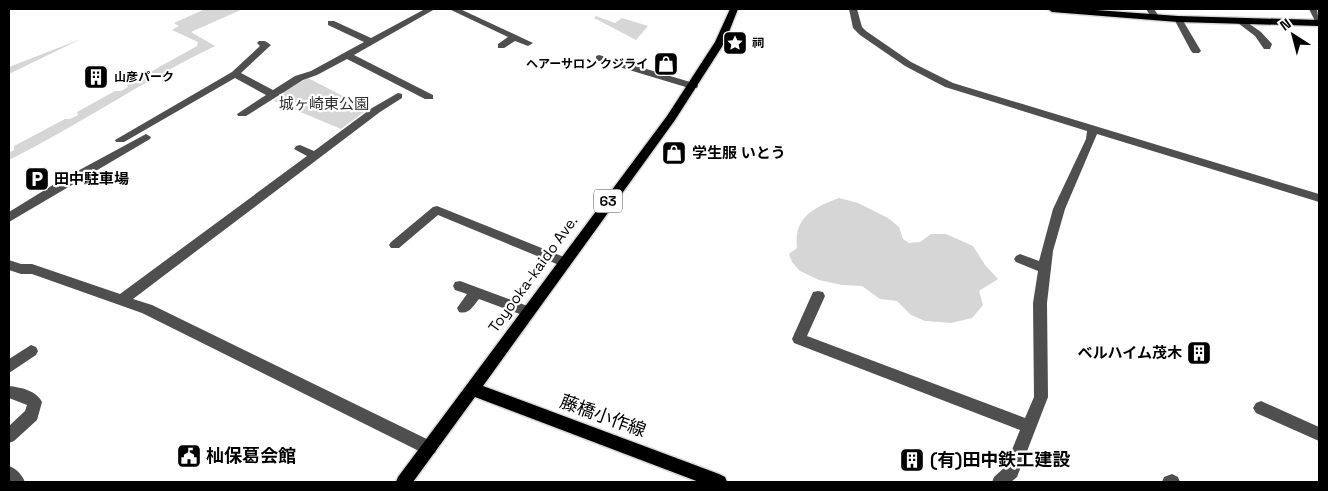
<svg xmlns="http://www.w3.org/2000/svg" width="1328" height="491" font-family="'Space Grotesk','Noto Sans JP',sans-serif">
  <rect width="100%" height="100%" fill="#fff"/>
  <!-- green -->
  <g fill="#d6d6d6">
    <path d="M205 9H243L191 32 215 46C144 80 79 125 9 160V153L14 150V146L65 119H70L78 115 77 112 115 91H121L128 87 127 85 197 46 198 42 172 30 179 26 174 23Z"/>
    <path d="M596 16 615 23 622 18 648 26 636 40 594 18Z"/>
    <path d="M81 39 9 74V67Z"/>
    <path d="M308 78 368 109 341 129 274 101 284 94 283 92Z"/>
    <path d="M839 198 858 203 888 218 899 227 903 239 909 243 920 242 931 234H946L973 246 985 265 998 279 979 291 983 305 972 318 951 323 925 321 911 315 897 301 880 299 862 286 842 285 819 280 800 271 792 262 789 254 797 248C793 217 815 207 839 198Z"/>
  </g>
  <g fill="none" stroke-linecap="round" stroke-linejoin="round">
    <defs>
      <g id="major">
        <path d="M730 9H738L725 42 675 120 483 386 719 474 725 477 727 482H699L475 397 413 482H396L398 477 667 116 715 42Z"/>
        <path d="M1048 9H1082L1178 16 1319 20V26L1178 22 1052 12Z"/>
      </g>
    </defs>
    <!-- major casing -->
    <use href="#major" stroke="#dbdbdb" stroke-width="3"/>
    <!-- minor -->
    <g fill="#4f4f4f" fill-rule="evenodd">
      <path d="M425 9H435L354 55 433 95V99H425L347 59 317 75 303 80 246 116H238L237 114 266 95 235 78 124 142H116L115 140 232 72 260 46 257 43 259 41H265L271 45 241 73 273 90 295 76 311 71 364 42 328 25V21H334L371 38Z"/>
      <path d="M449 9H460L533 43 528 46 515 41 504 48H498V44L508 37Z"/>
      <path d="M849 9H857L862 27 866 31 911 62 953 83 1319 194V202L1097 134 1065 209 1053 251 1047 303 1048 397 1017 477 1011 482H992L994 477 1005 467 1020 430 794 343 792 339 813 292 818 291 823 292 825 296 807 336 1025 418 1034 397 1033 303 1038 271 1016 262 1014 259 1016 256 1020 254 1039 261 1053 209 1086 139 1087 131 945 87 905 66 860 35 853 28Z"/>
      <path d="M1146 9H1154L1160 18 1159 20H1153Z"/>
      <path d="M1309 9H1317L1319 24 1316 23Z"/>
      <path d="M1178 16 1182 19 1201 51 1199 53H1193L1191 51 1174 19Z"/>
      <path d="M1241 18 1261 32 1272 44 1270 49H1264L1255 36 1238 23 1236 21Z"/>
      <path d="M599 55 697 84 698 86 697 88H689L596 60V56Z"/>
      <path d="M398 93 402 94V98L380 112 133 299 152 305 435 443 437 448 435 453 429 455 423 453 142 313 32 274H21L9 270V260L21 264H32L120 294 307 156 294 149 296 146 300 145 314 151 372 108Z"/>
      <path d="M146 134 151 137 150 139 9 222V212L61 180Z"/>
      <path d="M437 206 569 259 570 262 569 265H559L438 215 399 248H391L389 245 391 242 433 207Z"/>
      <path d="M460 281 533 308 535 312 533 316 528 317 479 299C473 306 469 315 459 312L457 308 467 294 455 290 453 286 455 282Z"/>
      <path d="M31 345 36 347 38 351 36 355 9 373V359Z"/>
      <path d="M9 386C20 387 37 391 42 402L37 420 14 441 9 443V426L25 411 27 405 9 398Z"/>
      <path d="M1261 401 1319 427V441L1256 413 1253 408 1256 403Z"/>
      <path d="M9 466C17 469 22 475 25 482H9Z"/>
      <path d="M1172 474 1178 477 1180 482H1162L1164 477Z"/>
    </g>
    <!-- major -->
    <use href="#major" fill="#000" fill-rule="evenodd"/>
  </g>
  <!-- icons -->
  <defs>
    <symbol id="sight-square" viewBox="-11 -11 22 22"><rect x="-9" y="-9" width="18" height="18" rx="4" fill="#000" stroke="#fff"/><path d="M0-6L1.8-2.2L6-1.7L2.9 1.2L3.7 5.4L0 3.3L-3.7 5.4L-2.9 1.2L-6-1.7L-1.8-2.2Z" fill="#fff"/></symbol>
    <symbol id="shop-square" viewBox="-11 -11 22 22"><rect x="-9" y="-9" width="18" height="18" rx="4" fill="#000" stroke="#fff"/><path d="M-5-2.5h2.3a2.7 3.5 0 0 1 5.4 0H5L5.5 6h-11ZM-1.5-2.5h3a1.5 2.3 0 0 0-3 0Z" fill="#fff"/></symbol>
    <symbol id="building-square" viewBox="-11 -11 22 22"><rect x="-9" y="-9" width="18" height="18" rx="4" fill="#000" stroke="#fff"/><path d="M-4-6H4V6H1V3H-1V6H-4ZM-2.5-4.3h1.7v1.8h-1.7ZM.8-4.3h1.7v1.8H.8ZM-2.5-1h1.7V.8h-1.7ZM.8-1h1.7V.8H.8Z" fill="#fff"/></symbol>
    <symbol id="parking-square" viewBox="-11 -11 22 22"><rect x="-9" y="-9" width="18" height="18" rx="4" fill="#000" stroke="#fff"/><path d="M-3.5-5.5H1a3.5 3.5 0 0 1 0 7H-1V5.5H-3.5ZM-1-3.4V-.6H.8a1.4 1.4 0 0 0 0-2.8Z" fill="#fff"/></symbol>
    <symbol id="civic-square" viewBox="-11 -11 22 22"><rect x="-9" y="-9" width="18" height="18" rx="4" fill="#000" stroke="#fff"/><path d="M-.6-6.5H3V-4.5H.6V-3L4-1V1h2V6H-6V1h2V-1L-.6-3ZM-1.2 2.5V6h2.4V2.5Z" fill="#fff"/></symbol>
  </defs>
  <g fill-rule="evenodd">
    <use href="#sight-square" x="721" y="29" width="28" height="28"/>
    <use href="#shop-square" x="652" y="50" width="28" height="28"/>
    <use href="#building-square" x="82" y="63" width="28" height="28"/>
    <use href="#shop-square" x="660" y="139" width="28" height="28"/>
    <use href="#parking-square" x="23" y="165" width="28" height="28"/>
    <use href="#building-square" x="1185" y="339" width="28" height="28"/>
    <use href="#civic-square" x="175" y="442" width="28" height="28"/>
    <use href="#building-square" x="898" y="446" width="28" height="28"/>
  </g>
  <g text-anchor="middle" stroke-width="4.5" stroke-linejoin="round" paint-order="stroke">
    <!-- far-poi labels -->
    <g font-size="12" font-weight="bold" fill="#000" stroke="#fff" text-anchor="start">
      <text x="752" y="47">祠</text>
      <text x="648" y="68" text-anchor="end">ヘアーサロン クジライ</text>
      <text x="114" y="81">山彦パーク</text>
    </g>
    <!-- shield labels -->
    <rect fill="#fff" stroke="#4c4c4c" stroke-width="1" x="594" y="189.5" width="28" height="23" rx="4"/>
    <g font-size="14" font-weight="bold" fill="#000">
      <text x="608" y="206">63</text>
    </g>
    <!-- park labels -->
    <g font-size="15" fill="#2d2d2d" stroke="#fff">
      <text x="324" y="109">城ヶ崎東公園</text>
    </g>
    <!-- poi labels -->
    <g font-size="15" font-weight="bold" fill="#000" stroke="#fff" text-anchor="start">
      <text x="692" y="158">学生服 いとう</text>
      <text x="54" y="184">田中駐車場</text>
      <text x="1182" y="358" text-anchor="end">ベルハイム茂木</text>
    </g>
    <!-- street labels -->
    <g font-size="15" fill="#000" stroke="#fff">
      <text transform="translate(533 274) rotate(-54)" y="5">Toyooka-kaido Ave.</text>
    </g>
    <!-- near-street labels -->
    <g font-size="18" fill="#000" stroke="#fff">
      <text transform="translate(603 416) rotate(20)" y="6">藤橋小作線</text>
    </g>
    <!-- near-poi labels -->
    <g font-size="18" font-weight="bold" fill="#000" stroke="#fff" text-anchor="start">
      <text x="206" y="462">杣保葛会館</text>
      <text x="930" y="466">(有)田中鉄工建設</text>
    </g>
  </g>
  <!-- border -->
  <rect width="1328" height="491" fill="none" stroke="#000000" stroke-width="20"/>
  <!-- north arrow -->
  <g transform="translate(1293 35) rotate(324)" stroke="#ffffff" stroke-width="4" paint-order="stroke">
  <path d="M0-4L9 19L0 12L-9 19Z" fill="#000000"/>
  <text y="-8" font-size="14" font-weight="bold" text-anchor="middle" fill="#000000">N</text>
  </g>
</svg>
